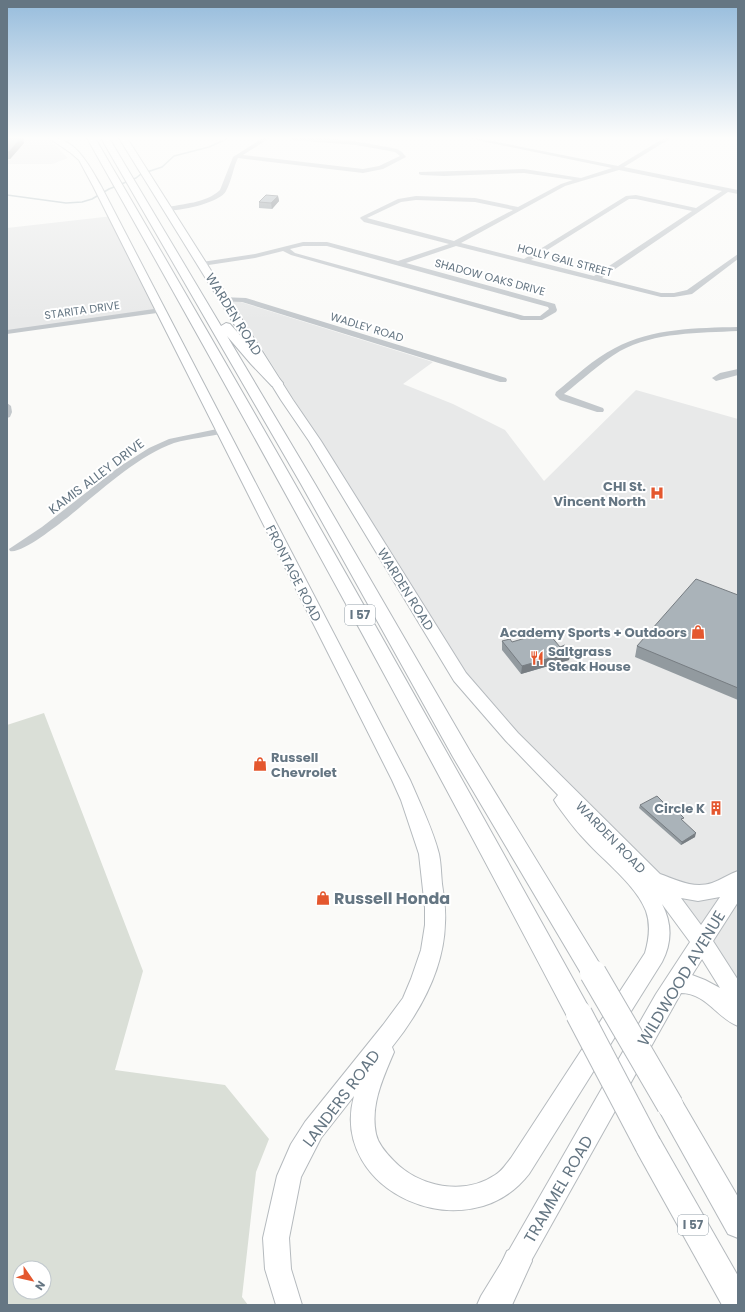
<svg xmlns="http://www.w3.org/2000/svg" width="745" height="1312" font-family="Poppins,sans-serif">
  <rect width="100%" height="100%" fill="#fafaf8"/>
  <!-- built -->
  <g fill="#e8e9e9">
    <path d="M7 138H48L68 158 52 164H7Z"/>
    <path d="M113 216 161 310 7 332V228Z"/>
    <path d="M231 299 433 362 403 384 453 404 505 430 544 481 636 390 738 419V1005L701 942 490 713Z"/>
  </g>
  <!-- green -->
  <path fill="#dadfd7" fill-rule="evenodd" d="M44 713 143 971 115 1070 225 1085 269 1139 256 1172 242 1297 248 1305H7V725ZM20 1268H44V1292H20Z"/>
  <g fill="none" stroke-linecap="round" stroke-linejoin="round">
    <!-- stream -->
    <path stroke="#bbc7cb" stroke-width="1.5" d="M7 195 66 203 82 202 92 199 109 189 136 178 141 174 162 167 174 156 209 147 229 138"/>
    <defs>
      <path id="major" d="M49 138C75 136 90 167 101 186L410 780C420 803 433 830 439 854 441 863 441 874 442 884 444 897 446 910 445 923 444 969 420 1012 392 1047L394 1052C383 1078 370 1105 376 1134 378 1144 387 1154 394 1161 419 1187 464 1196 495 1175 502 1171 506 1164 511 1158L645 953C649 939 651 925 646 911 636 885 604 861 586 841 575 830 566 817 557 805L554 800 558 795 506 741 454 681 309 441 281 400 119 138H127L293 400 321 441 466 673 518 733 660 874C677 880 693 889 712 883 721 880 729 874 738 871V902L713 941 738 980V1026C717 1018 706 993 681 993L526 1270 505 1305H477L481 1296 508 1252 656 994 690 942 662 904C672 923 672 943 662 962L529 1174C468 1253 328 1192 354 1096L321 1138 301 1177 289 1238 291 1269 302 1305H276L265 1269 263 1238 277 1176 291 1144 305 1122 383 1025 403 998 411 979 421 950 425 925V908L419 854 401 800 392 780 93 186 79 160 71 153ZM720 897 701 925 681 898 698 901ZM702 959 720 988 705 980 692 975Z"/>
      <g id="highway">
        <path d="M87 138H95C263 425 427 715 588 1006L591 1014 588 1022 579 1025 570 1022C414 725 252 430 87 138Z"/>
        <path d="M101 138H109L221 326 226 323 230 324 283 383 282 386H272L251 364 227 336 315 484 471 753 601 966 605 973 601 980 593 983 585 980 453 757 301 484Z"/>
        <path d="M670 1093 679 1096 738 1197V1238L728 1234 661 1114 657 1105 661 1096Z"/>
        <path d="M648 1132 658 1136 738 1276V1305H722L638 1154 634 1145 638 1136Z"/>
        <path d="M517 1246 527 1251 532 1261 512 1305H482L507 1251Z"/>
      </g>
    </defs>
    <!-- major casing -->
    <use href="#major" stroke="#b5babe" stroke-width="2"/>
    <!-- highway casing -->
    <use href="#highway" stroke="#b4b9bd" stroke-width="2"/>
    <!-- minor -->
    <g fill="#c3c8cc" fill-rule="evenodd">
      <path d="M263 138H270L243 155 363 169 379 166 400 156 395 152 356 145 292 140 289 138C325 135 362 142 397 149L402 152 406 157 383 169 363 173 238 158C233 168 232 180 226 191 220 203 178 212 165 210V208C183 203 205 204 220 190L233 157Z"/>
      <path d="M467 138H477L618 166 664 138H671L624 167 738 190V194L728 192 602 278 661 293H674L687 290 738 254V259L692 294 674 297H661L456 246 406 263 555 304 557 310 556 312 542 320H521L291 255 283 251 255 258 202 266 198 264 202 262 255 254 303 242H327L398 261 449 244 364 222 360 218 361 217 398 199 416 196 475 198 518 207 561 184 573 180 524 173 444 176 421 175 419 174V172L524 169 581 178 612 168ZM619 170 722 191 696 208 636 195 626 196 524 259 461 243 565 186ZM629 199H636L692 211 594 276 531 260ZM416 200 475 202 513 210 454 241 367 218 401 202ZM303 246H327L537 304 548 307 549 309 540 316H524L295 253 290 249Z"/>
      <path d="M221 297 246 298 506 378 507 380 506 382H500L242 302 221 301Z"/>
      <path d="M161 308H164V312L7 334V330Z"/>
      <path d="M738 327V331C699 333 655 332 620 351 600 363 582 380 564 394L603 408 604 410 603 412H597L560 400 555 395 556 392C575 377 593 359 615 348 652 328 697 328 738 327Z"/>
      <path d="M738 369V375L716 381 712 378 720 373Z"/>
      <path d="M7 403 11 406 12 412 10 417 7 418Z"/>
      <path d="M222 428 225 429 227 431 225 433C209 437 191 438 174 443 137 456 98 493 67 518 56 526 22 554 10 551L9 549 42 527 119 467 149 448 169 439Z"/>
    </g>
    <!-- major -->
    <use href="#major" fill="#fff" fill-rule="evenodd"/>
    <!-- highway -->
    <use href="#highway" fill="#fff" fill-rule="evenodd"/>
    <defs>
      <g id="highway-bridge">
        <path d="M593 973 670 1105"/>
        <path d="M579 1014 648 1145"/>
      </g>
    </defs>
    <!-- highway-bridge casing -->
    <use href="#highway-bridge" stroke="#b4b9bd" stroke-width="28" stroke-linecap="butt"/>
    <!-- highway-bridge -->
    <use href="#highway-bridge" stroke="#fff" stroke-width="26"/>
  </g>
  <!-- wall -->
  <g fill="#929a9f">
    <path d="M7 138 24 143 10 159H7Z"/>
    <path d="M278 196 279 201 272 209 259 208V202Z"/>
    <path d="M738 595V700L635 657 637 646Z"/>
    <path d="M542 637 569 660 521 674 502 650V641L512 642Z"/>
    <path d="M640 805 683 821 695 837 681 845 639 808Z"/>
  </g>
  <!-- shaded-wall -->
  <g fill="#777d82">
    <path d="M21 138H23L24 143 10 159 9 152Z"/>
    <path d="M278 196 279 201 272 209 271 203Z"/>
    <path d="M571 652 569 660 521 674 522 666Z"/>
    <path d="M696 833 695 837 681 845 682 842Z"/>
  </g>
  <!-- building -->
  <g fill="#aab3b9" stroke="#777d82">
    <path d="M7 138H21L9 152H7Z"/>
    <path d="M266 195 278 196 271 203 259 202Z"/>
    <path d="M696 579 738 595V688L637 646Z"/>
    <path d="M539 634 542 637 550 635 560 647 565 645 571 652 522 666 502 641 510 639 512 642Z"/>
    <path d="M657 796 672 811 675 809 684 818 681 819 696 833 682 842 640 805Z"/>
  </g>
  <!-- sky -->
  <linearGradient id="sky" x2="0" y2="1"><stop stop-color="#96bcdc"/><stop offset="0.43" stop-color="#fdfdfc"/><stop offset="1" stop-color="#fdfdfc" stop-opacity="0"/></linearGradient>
  <rect width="745" height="321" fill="url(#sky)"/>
  <!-- icons -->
  <defs>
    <symbol id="hospital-bare" viewBox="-9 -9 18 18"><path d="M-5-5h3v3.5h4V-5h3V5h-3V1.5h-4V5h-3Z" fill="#e4572e" stroke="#fff" stroke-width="2.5" paint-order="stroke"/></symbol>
    <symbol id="shop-bare" viewBox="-9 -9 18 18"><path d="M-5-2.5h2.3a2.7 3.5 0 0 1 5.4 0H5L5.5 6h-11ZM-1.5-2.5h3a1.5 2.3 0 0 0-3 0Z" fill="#e4572e" stroke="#fff" stroke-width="2.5" paint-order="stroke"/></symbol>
    <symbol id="restaurant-bare" viewBox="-9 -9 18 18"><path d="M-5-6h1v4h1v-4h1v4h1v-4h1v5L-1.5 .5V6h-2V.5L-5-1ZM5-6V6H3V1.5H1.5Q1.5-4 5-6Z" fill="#e4572e" stroke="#fff" stroke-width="2.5" paint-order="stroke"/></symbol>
    <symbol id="building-bare" viewBox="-9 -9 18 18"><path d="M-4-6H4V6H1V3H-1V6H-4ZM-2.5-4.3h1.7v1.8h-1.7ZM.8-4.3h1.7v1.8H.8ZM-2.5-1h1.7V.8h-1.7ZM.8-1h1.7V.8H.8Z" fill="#e4572e" stroke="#fff" stroke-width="2.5" paint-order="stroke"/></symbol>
  </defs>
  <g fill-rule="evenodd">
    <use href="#hospital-bare" x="647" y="483" width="20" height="20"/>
    <use href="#shop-bare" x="688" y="622" width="20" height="20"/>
    <use href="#restaurant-bare" x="527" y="648" width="20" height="20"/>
    <use href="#shop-bare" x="250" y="754" width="20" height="20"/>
    <use href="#building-bare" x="706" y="798" width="20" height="20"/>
    <use href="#shop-bare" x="313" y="888" width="20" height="20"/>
  </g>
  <g text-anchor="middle" stroke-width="4" stroke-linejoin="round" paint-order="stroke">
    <!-- far-street labels -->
    <g font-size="11" fill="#657683" stroke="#fff">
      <text transform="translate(565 260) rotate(15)" y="4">HOLLY GAIL STREET</text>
      <text transform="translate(490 277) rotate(15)" y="4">SHADOW OAKS DRIVE</text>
      <text transform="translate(82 310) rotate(-8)" y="4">STARITA DRIVE</text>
      <text transform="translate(367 327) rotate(17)" y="4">WADLEY ROAD</text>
    </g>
    <!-- shield labels -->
    <g fill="#fff" stroke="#939fa8" stroke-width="1">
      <rect x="345" y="605" width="30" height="20" rx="3"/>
      <rect x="678" y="1215" width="30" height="20" rx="3"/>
    </g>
    <g font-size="12" font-weight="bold" fill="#657683">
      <text x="360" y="619">I 57</text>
      <text x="693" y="1229">I 57</text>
    </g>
    <!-- street labels -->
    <g font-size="13" fill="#657683" stroke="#fff">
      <text transform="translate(234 314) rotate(58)" y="5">WARDEN ROAD</text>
      <text transform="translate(96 476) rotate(-37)" y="5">KAMIS ALLEY DRIVE</text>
      <text transform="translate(294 573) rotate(63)" y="5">FRONTAGE ROAD</text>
      <text transform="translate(406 589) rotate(58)" y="5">WARDEN ROAD</text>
      <text transform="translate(611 837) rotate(46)" y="5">WARDEN ROAD</text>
    </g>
    <!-- poi labels -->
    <g font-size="13" font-weight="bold" fill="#657683" stroke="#fff" text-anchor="end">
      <text x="646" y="491">CHI St.<tspan x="646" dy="15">Vincent North</tspan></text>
      <text x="687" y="637">Academy Sports + Outdoors</text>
      <text x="548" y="656" text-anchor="start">Saltgrass<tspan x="548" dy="15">Steak House</tspan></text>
      <text x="271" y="762" text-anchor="start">Russell<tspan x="271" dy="15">Chevrolet</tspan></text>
      <text x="705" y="813">Circle K</text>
    </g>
    <!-- near-poi labels -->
    <g font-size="16" font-weight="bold" fill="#657683" stroke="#fff" text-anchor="start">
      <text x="334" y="904">Russell Honda</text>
    </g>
    <!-- near-street labels -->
    <g font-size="16" fill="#657683" stroke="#fff">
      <text transform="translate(681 978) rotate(-59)" y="6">WILDWOOD AVENUE</text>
      <text transform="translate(341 1098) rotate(-53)" y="6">LANDERS ROAD</text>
      <text transform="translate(558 1189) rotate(-60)" y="6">TRAMMEL ROAD</text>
    </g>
  </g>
  <!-- border -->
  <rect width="745" height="1312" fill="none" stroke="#657683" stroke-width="16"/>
  <!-- north arrow -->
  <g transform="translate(32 1280) rotate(124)"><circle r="19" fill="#ffffff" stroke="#c1c8cd"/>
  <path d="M0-3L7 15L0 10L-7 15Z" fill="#e4572e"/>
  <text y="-6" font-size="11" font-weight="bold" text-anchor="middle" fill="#657683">N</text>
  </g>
</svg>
